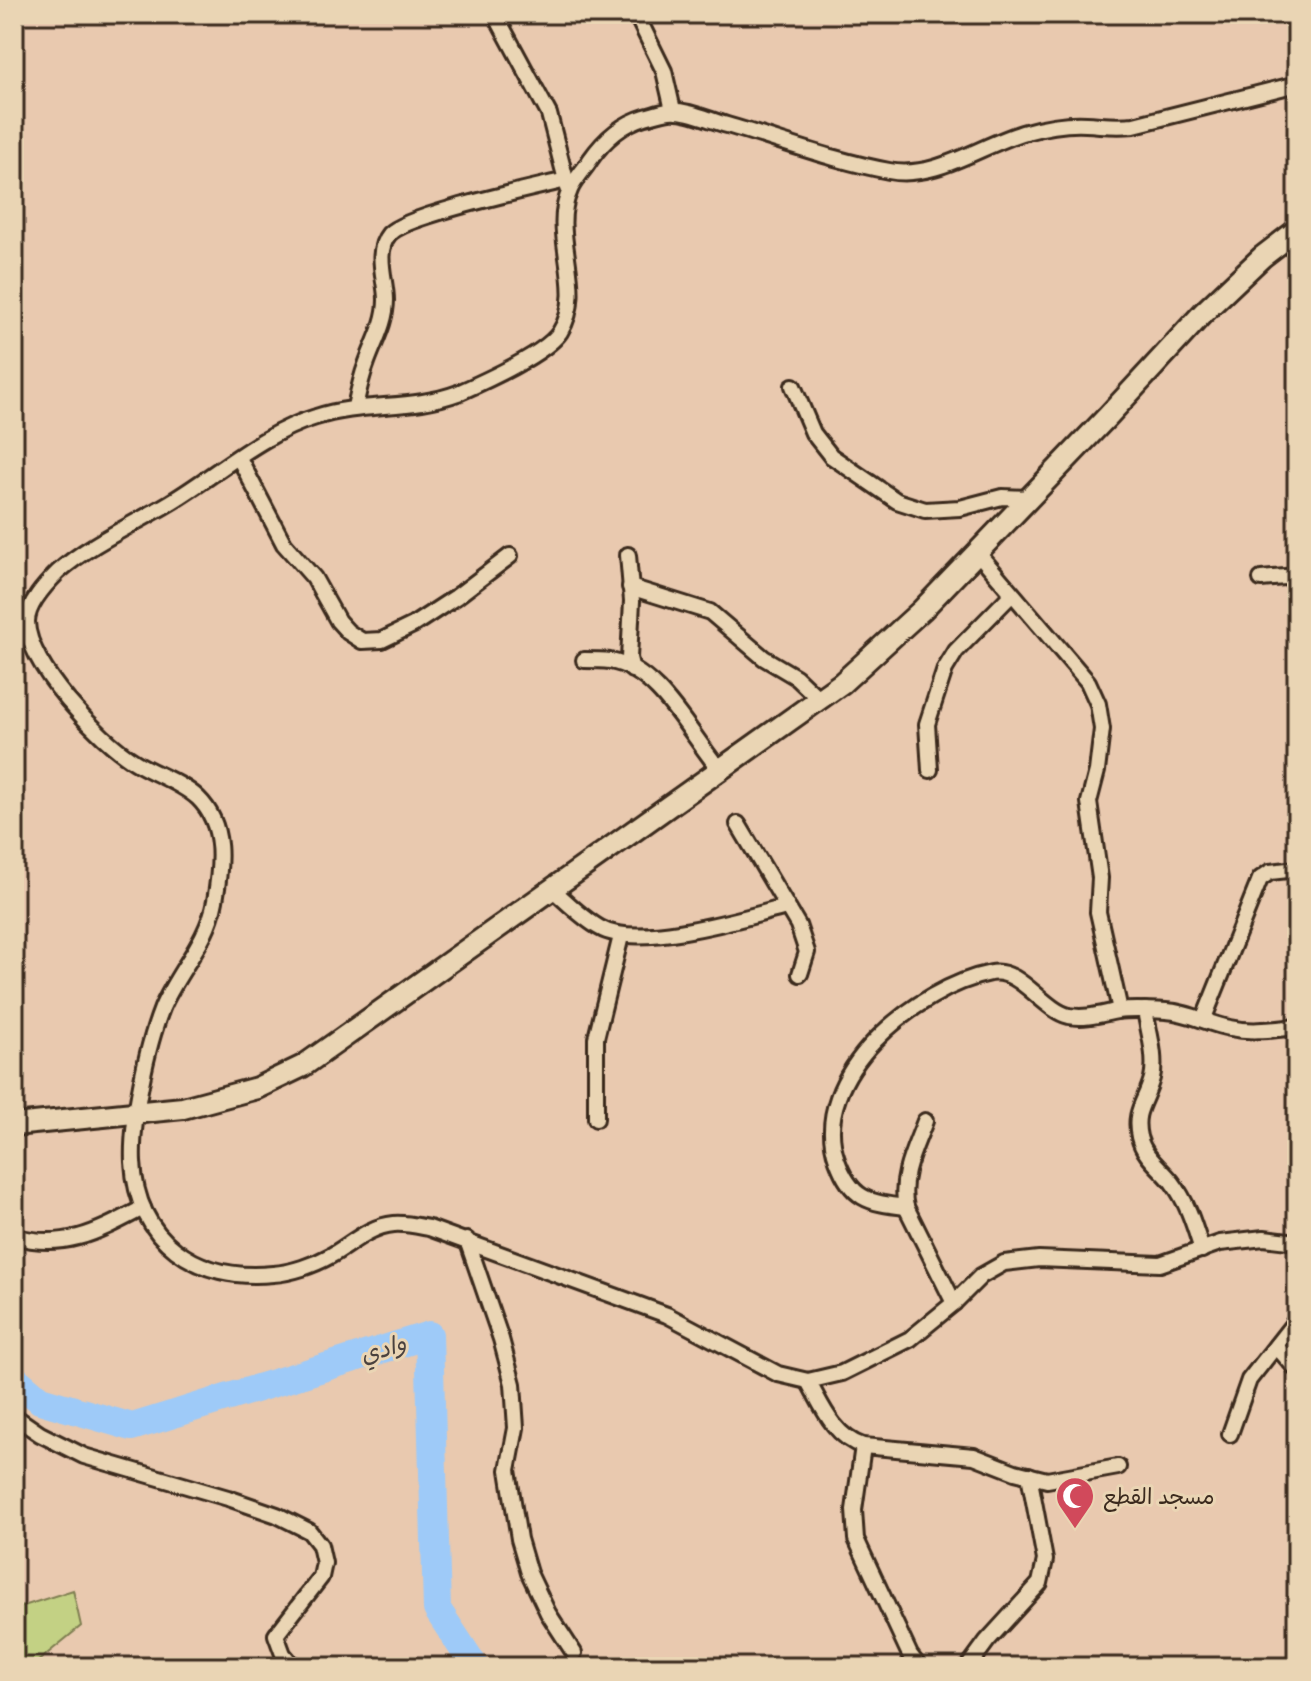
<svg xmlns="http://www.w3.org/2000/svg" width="1311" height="1681" font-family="Sriracha,'Playpen Sans Arabic',sans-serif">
  <rect width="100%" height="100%" fill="#e9c9af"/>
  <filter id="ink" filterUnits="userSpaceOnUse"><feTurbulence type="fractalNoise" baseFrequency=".0125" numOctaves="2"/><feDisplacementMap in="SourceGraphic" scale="16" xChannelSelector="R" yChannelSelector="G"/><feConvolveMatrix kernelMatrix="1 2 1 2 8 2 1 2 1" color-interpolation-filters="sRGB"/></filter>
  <g filter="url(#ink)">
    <!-- green -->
    <path fill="#c3d184" stroke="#7f7e51" stroke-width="2" d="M73 1590 81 1626 31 1667H14V1609Z"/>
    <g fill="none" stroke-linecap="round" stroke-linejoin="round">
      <!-- river -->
      <path stroke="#9ecaf8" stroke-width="28" d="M14 1378 40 1400 132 1427 429 1335 437 1609 475 1667"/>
      <defs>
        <g id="street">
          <path d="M495 14 549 114 568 188"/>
          <path d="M636 14 664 71 673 110"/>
          <path d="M1297 84 1134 125C1114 127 1105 125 1086 124 1068 123 1044 127 1026 132 982 144 936 180 889 171 834 161 780 140 727 125 709 120 686 109 669 111 661 112 653 115 645 117 621 124 604 140 590 160 584 170 574 180 570 190 549 236 588 287 560 332 546 354 483 382 458 393 413 410 362 402 316 417 262 433 219 473 171 502 133 525 91 543 58 572 46 584 27 604 27 622 28 666 99 740 135 762 154 774 181 782 198 798 226 825 221 866 215 901 208 941 178 971 162 1008 147 1046 131 1121 133 1162 137 1241 197 1282 273 1274 291 1273 314 1265 330 1256 350 1245 369 1226 394 1224 405 1223 418 1226 429 1228L667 1315 778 1374 808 1381 842 1373 910 1339 954 1303 981 1276 1004 1263 1039 1259 1160 1264 1220 1243 1264 1238 1297 1242"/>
          <path d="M793 386 813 433 831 456 897 501 925 510 960 508 1002 497 1030 498"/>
          <path d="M355 407C358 393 361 378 366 365 373 344 386 323 386 300 386 280 374 252 389 234 406 215 534 188 566 180"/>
          <path d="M239 458 284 544 314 578 338 621 348 632 362 641 382 640 413 625 456 597 510 556"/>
          <path d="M977 552 1088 682 1098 704 1102 729 1097 771 1089 802 1100 878 1098 912 1120 1010"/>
          <path d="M628 555 632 601 629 658 632 670"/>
          <path d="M1261 579 1297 576"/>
          <path d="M630 587 710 612 764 658 796 677 819 699"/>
          <path d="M14 634 27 622"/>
          <path d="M584 660C593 660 601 660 610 661 659 669 690 735 720 770"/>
          <path d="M930 770 927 724 945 669 956 651 1012 594"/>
          <path d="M738 824 798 925 807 952 800 974"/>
          <path d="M552 889C567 902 582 918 600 928 638 950 744 918 786 907"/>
          <path d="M1145 1010C1148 1030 1157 1057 1152 1078 1146 1102 1133 1110 1139 1137 1144 1157 1160 1167 1172 1182 1188 1203 1194 1225 1202 1250"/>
          <path d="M1204 1018 1260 879 1270 872 1297 869"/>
          <path d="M596 1119V1038L621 936"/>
          <path d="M925 1121C915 1148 899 1178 906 1207L954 1303"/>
          <path d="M906 1207C868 1203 851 1199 837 1160 807 1076 918 987 991 973 1019 967 1043 1010 1069 1016 1086 1019 1101 1014 1117 1011 1133 1009 1150 1010 1166 1011 1189 1012 1208 1024 1230 1028 1253 1033 1275 1029 1297 1027"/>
          <path d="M14 1236C65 1251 99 1231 143 1208"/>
          <path d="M467 1240 501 1339 513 1384 516 1428 508 1470 519 1539 529 1573 548 1613 574 1653"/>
          <path d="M1276 1346 1297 1370"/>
          <path d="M808 1381C822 1406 834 1437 863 1446L974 1456 1015 1472 1047 1480 1118 1467"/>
          <path d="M14 1416 40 1434 84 1456 228 1498 277 1515 309 1531 320 1545 324 1563 321 1577 276 1635 283 1654 294 1667"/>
          <path d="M1230 1434 1249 1380 1297 1319"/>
          <path d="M863 1446 854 1510 856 1539 910 1655 919 1667"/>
          <path d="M968 1667 987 1641 1040 1583 1045 1560 1029 1475"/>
        </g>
        <path id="secondary" d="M14 1125 183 1108 257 1088 303 1066 337 1042 842 683 922 610 1108 416 1203 313 1262 257 1297 230"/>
      </defs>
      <!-- street casing -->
      <use href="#street" stroke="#3b2a1e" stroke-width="20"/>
      <!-- secondary casing -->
      <use href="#secondary" stroke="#3b2a1e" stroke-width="26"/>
      <!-- street -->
      <use href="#street" stroke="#ead5b4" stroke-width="14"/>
      <!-- secondary -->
      <use href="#secondary" stroke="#ead5b4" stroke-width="20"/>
    </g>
  </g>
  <!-- icons -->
  <defs>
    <symbol id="mosque-pin" viewBox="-11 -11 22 30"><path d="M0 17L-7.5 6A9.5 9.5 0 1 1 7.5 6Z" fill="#d1495b" stroke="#ead5b4"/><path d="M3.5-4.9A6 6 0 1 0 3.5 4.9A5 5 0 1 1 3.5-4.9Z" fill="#fff"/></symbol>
  </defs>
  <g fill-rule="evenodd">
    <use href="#mosque-pin" x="1053" y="1474" width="44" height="60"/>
  </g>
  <g text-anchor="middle" stroke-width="6" stroke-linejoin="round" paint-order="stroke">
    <!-- poi labels -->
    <g font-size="22" fill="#3b2a1e" stroke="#ead5b4" text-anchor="start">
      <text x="1103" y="1504">مسجد القطع</text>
    </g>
    <!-- water labels -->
    <g font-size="24" font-style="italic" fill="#4a423f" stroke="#ead5b4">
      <text transform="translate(383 1349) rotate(-17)" y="8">وادي</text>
    </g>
  </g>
  <!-- margin -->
  <rect width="1311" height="1681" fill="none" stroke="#ead5b4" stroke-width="48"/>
  <rect x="24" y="24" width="1263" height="1633" fill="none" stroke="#3b2a1e" stroke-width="3" filter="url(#ink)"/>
</svg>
